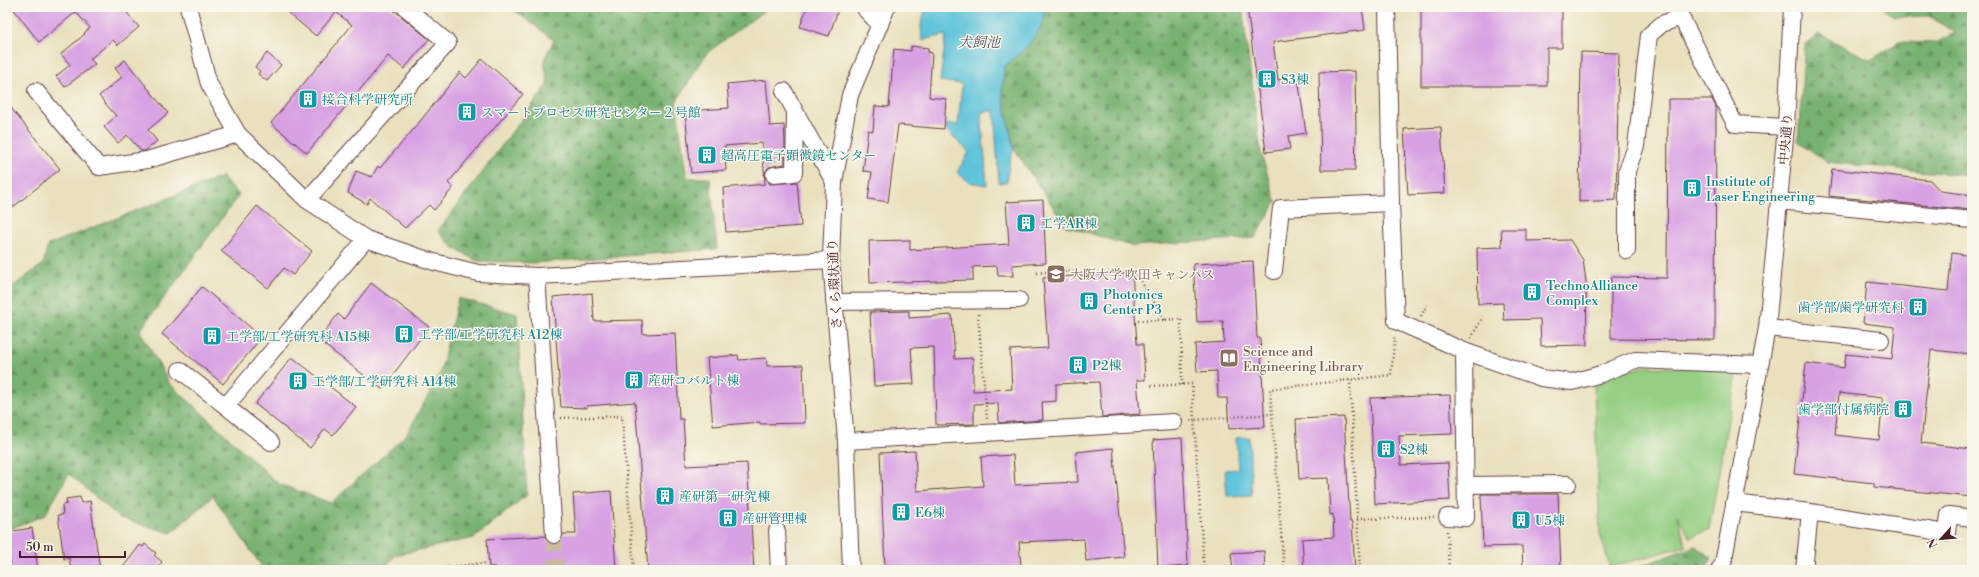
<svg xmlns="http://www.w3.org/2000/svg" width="1979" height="577" font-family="'Libre Bodoni','Noto Serif JP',serif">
  <defs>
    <pattern id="forest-firs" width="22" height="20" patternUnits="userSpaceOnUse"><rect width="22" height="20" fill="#78b271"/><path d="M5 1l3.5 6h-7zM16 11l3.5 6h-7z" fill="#64905d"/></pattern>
  </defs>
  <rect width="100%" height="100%" fill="#fbf7ec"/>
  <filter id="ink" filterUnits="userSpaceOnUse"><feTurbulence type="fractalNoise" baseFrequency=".025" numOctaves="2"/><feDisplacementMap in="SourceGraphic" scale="8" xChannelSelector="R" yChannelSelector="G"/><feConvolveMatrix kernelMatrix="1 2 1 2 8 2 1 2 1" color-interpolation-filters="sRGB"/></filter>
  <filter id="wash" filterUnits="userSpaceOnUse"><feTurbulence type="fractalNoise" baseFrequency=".012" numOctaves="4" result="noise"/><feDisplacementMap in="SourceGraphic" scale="16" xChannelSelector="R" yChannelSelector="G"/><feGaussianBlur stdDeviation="0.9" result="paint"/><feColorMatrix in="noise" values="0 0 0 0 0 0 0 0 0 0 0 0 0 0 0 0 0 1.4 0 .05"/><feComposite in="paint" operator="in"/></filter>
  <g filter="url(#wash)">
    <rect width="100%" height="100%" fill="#e9e1be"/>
    <!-- grass -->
    <path fill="#95cf83" stroke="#707757" d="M1644 367 1732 368 1736 375 1709 529 1690 538 1677 515 1686 546 1610 567 1600 534 1594 386 1621 372Z"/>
    <!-- forest -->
    <g fill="url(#forest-firs)" stroke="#61684e">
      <path d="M510 7H617L642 18 662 7H769L707 53 676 102 687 178H710L717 249 531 263 477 261 453 247 438 231 548 84 544 59 554 40Z"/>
      <path d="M1046 7H1242L1261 153 1276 202 1255 238 1131 246 1066 226 1014 149 1002 92 1004 67C1024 51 1041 33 1046 7Z"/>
      <path d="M1886 7H1972V176L1827 162 1798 141 1805 44 1819 34 1871 60 1899 42 1935 43 1956 33 1929 16 1895 17 1884 10Z"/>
      <path d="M222 177 239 195 140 331 170 384 279 484 331 503 406 435 440 374 458 298 517 314 527 495 474 538 396 555 383 570H264L213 496 171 533 120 518 69 474 45 515 7 530V291L43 264 48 245Z"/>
      <path d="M1695 546 1712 558 1705 570H1630Z"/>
    </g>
    <!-- water -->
    <g fill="#5dc3da" stroke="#547182">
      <path d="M926 7H1044C1046 33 1021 53 1004 67L1002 92 1014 149 1009 163 1007 182 999 183 994 111 981 112 987 185 969 182 957 172 969 152 946 130 947 124 958 125 962 84 940 81 946 35 922 40 921 25Z"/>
      <path d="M1249 437 1252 495 1227 496 1225 470 1238 469 1236 438Z"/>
    </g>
    <g id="blocks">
      <!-- building -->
      <g fill="#d8a1e3" fill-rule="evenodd">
        <path d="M12 7H122L139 27 118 45 113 40 90 59 95 64 65 87 56 76 70 65 61 54 85 34 84 33 90 28 76 12 39 42Z"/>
        <path d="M281 7H390L429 39 404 69 388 56 307 153 271 123 352 25 336 12 316 36Z"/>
        <path d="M807 7H839L829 36 800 27Z"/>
        <path d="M1247 7H1362L1365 30 1273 42 1278 80 1298 78 1306 133 1288 136 1290 149 1266 152Z"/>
        <path d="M1421 7H1562V48H1547V86H1421Z"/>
        <path d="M911 46 928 48V52L932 53 929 97 946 99 944 129 898 125 888 202 868 199 872 172 863 171 868 130 873 131 875 106 889 107 894 49 911 51Z"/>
        <path d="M1581 52 1619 53 1616 200 1579 202Z"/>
        <path d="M267 53 281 65 267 81 258 74 260 71 255 67Z"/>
        <path d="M482 59 523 94 448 183 453 188 434 210 429 205 405 228 370 198 367 204 348 193 356 171 372 177 378 166 380 168 412 131 460 72 466 78Z"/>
        <path d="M125 60 168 113 148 130 157 141 145 151H141L127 135 118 143 104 127 116 116 99 96 122 77 115 68Z"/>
        <path d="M1355 71 1356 135 1355 170H1321L1319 72Z"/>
        <path d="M766 80 770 126 784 125 785 140V164L769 167 766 171 765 176 770 184 797 182 801 226 726 232 723 188 765 184 762 143 724 146 726 170 691 173 685 111 729 108 727 84Z"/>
        <path d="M1668 99H1712L1716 107 1715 340 1611 339V277L1667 278Z"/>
        <path d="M7 103 60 169 7 212Z"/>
        <path d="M1441 127 1445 193 1408 195 1404 129Z"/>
        <path d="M1832 169 1930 180 1940 191 1972 195V210L1829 196Z"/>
        <path d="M1043 200 1046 263 1012 265 1013 276H998L997 266 973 267V280L870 283 869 241 910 240V250L1009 244 1006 202Z"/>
        <path d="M257 206 312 251 293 275 284 268 268 288 221 251Z"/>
        <path d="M1501 229H1526V241L1570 240 1583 260 1586 281 1587 345 1541 346 1540 319 1504 320 1503 303 1478 304 1477 248 1502 247Z"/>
        <path d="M1952 253 1972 256V354L1931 350 1921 443 1972 449V497L1874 487V483L1794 474 1806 363 1844 368 1846 354 1892 359 1895 327 1863 323 1867 282 1948 291ZM1839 393 1883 398 1879 440 1835 435Z"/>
        <path d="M1253 261 1257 338H1260L1265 427 1229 429 1227 398H1218L1217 371 1197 372 1195 344 1224 342 1223 321 1197 322 1193 264Z"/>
        <path d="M1132 272 1137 344H1143L1145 380H1137L1140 414 1102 417 1099 382 1056 384V401L1042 402 1043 420 999 423 998 403 974 404V424L936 425 934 347 911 348 914 384 874 386 870 312 909 311V318L952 315 955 359 973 358V391L1012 389 1010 350 1048 348 1043 278Z"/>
        <path d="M371 283 429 327 382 389 318 340 338 314 344 319Z"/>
        <path d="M202 287 262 337 223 384 162 334Z"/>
        <path d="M592 293 594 321 642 320 643 334 675 333 679 419H683L686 466 747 463 754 570H648L635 402 587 406V408L561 407 553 297Z"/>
        <path d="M738 355 739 360 766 358 767 366 803 365 805 423 760 424V422L713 426 707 358Z"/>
        <path d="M292 357 356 407 333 435 325 429 310 448 255 404Z"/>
        <path d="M1450 395 1452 434 1399 436 1401 465 1448 463 1450 500 1375 504 1370 398Z"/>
        <path d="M1344 417 1350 522H1352L1355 570H1304L1302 539 1334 537 1333 514 1330 515 1328 478 1299 479 1296 419Z"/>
        <path d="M1182 438 1188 566 1158 568 1153 440Z"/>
        <path d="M1113 448 1124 557 1086 561 1084 539 1019 542 1021 566 978 570H885L880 453 915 451 917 491 983 486 981 457 1013 455 1015 485 1078 482 1076 452Z"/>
        <path d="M611 491 616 570H497L496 567H489L487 539 545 536 549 543H559L563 534H576L573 494Z"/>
        <path d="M1481 494H1558L1561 570H1523L1522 546 1483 547Z"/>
        <path d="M80 497 81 503 90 501 100 570H71L69 558 64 559 58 515H63L62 505 67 504 66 499Z"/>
        <path d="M32 528 38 570H11L7 532Z"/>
        <path d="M145 544 156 553 154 555 162 562 155 570H121L140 545 143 547Z"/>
        <path d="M1264 551 1265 570H1233L1231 553Z"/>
      </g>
    </g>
  </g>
  <g filter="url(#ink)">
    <use href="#blocks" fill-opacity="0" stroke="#623c41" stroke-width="1"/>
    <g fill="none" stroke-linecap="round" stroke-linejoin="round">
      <!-- minor-tunnel -->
      <path stroke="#c9baa1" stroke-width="16" stroke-dasharray="16 8" stroke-linecap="butt" d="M554 535 555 570"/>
      <defs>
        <g id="minor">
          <path d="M188 7 209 84 238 134 307 200 366 239 434 262 478 273 537 276 831 260"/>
          <path d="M867 7 866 10 880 25"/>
          <path d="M1387 7 1391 203 1396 321 1464 351 1541 378 1572 382 1601 374 1635 360 1759 365"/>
          <path d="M1676 7 1735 124 1786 127"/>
          <path d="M36 91 99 167 147 160 238 134"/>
          <path d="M784 91 834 182"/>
          <path d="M774 175 794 173 795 113"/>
          <path d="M307 200 448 43 405 7"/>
          <path d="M1779 201 1972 220"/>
          <path d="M1627 251V171L1636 146 1649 35 1662 24 1681 17"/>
          <path d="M1274 271 1281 208 1391 203"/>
          <path d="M537 276 554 535"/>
          <path d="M834 302 1019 300"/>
          <path d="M1767 328 1881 340"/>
          <path d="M180 370 271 442"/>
          <path d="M226 406 366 239"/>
          <path d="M846 441 1174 422"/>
          <path d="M1466 485 1568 484"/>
          <path d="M1734 503 1810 512 1804 570"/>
          <path d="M1810 512 1947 533 1949 515 1972 518"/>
          <path d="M1447 517 1466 518 1464 351"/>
          <path d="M777 531 779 570"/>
          <path d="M851 570 846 441 831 260 834 182 850 95 887 7"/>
          <path d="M1719 570 1723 564 1767 328 1786 127 1792 7"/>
        </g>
      </defs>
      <!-- minor casing -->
      <use href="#minor" stroke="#623c41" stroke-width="18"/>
      <!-- path -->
      <g stroke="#623c41" stroke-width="2.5" stroke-dasharray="1 3" stroke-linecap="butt">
        <path d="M1037 273 1054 271 1137 275 1165 320"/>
        <path d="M978 314 987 419"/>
        <path d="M1421 316 1427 305"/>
        <path d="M1138 321 1181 319 1182 385"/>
        <path d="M1471 338 1483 317"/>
        <path d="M1350 380 1360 570"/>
        <path d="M1151 386 1192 384 1194 420 1188 421"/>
        <path d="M561 418 622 416 634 570"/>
        <path d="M1357 519 1434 517"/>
        <path d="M1447 531 1449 570"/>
        <path d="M420 570 486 563"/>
        <path d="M1204 570 1194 420 1271 414"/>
        <path d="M1284 570 1270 389 1391 375 1395 335"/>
      </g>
      <!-- minor -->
      <use href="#minor" stroke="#fff" stroke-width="16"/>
    </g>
  </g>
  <!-- icons -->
  <defs>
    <symbol id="building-square" viewBox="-11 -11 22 22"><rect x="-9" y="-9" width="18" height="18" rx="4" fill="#0f9aa8" stroke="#fbf7ec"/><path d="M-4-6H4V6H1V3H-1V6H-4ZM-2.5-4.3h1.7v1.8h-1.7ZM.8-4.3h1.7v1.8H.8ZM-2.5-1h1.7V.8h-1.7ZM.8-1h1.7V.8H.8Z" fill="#fff"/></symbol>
    <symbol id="university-square" viewBox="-11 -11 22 22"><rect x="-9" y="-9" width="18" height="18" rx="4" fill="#8d6e63" stroke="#fbf7ec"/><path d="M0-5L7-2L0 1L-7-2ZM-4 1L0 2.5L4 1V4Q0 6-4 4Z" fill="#fff"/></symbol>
    <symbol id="library-square" viewBox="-11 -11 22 22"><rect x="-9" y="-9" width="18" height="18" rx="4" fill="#8d6e63" stroke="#fbf7ec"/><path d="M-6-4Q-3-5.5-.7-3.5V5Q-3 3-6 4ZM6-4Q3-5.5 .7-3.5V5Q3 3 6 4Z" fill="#fff"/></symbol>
  </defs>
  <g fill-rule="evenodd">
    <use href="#building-square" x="1256" y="68" width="22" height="22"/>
    <use href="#building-square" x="297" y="88" width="22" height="22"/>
    <use href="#building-square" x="456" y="101" width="22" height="22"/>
    <use href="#building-square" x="696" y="144" width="22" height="22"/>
    <use href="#building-square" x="1681" y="177" width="22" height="22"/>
    <use href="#building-square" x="1015" y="212" width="22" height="22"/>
    <use href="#university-square" x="1045" y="263" width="22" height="22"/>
    <use href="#building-square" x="1521" y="281" width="22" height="22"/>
    <use href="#building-square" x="1078" y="290" width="22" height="22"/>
    <use href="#building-square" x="1907" y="296" width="22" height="22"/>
    <use href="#building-square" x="393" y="323" width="22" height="22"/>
    <use href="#building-square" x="201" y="325" width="22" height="22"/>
    <use href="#library-square" x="1218" y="347" width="22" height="22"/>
    <use href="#building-square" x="1067" y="354" width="22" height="22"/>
    <use href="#building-square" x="623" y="369" width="22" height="22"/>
    <use href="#building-square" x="287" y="370" width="22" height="22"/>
    <use href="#building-square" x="1892" y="398" width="22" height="22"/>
    <use href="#building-square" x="1375" y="438" width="22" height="22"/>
    <use href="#building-square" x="654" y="485" width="22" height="22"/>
    <use href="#building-square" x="890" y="501" width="22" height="22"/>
    <use href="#building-square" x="717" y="507" width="22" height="22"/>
    <use href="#building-square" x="1510" y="509" width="22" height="22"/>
  </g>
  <g text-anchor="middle" stroke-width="3" stroke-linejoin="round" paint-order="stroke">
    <!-- culture labels -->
    <g font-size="13" fill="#0d838f" stroke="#fbf7ec" text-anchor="start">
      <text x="1281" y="84">S3棟</text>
      <text x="322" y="104">接合科学研究所</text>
      <text x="481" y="117">スマートプロセス研究センター２号館</text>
      <text x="721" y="160">超高圧電子顕微鏡センター</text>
      <text x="1706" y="186">Institute of<tspan x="1706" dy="15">Laser Engineering</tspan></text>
      <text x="1040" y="228">工学AR棟</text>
      <text x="1546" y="290">TechnoAlliance<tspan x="1546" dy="15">Complex</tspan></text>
      <text x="1103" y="299">Photonics<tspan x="1103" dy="15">Center P3</tspan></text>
      <text x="1904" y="312" text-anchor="end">歯学部/歯学研究科</text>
      <text x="418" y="339">工学部/工学研究科 A12棟</text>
      <text x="226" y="341">工学部/工学研究科 A15棟</text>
      <text x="1092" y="370">P2棟</text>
      <text x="648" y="385">産研コバルト棟</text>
      <text x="312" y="386">工学部/工学研究科 A14棟</text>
      <text x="1889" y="414" text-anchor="end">歯学部付属病院</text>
      <text x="1400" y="454">S2棟</text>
      <text x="679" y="501">産研第一研究棟</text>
      <text x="915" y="517">E6棟</text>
      <text x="742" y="523">産研管理棟</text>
      <text x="1535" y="525">U5棟</text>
    </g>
    <!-- street labels -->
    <g font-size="13" fill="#4a1f2b" stroke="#fbf7ec">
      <text transform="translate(1785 139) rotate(-85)" y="5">中央通り</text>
      <text transform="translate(834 284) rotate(-93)" y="5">さくら環状通り</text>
    </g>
    <!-- education labels -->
    <g font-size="13" fill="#785e54" stroke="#fbf7ec" text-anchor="start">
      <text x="1070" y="279">大阪大学 吹田キャンパス</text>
      <text x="1243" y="356">Science and<tspan x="1243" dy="15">Engineering Library</tspan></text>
    </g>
    <!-- water labels -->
    <g font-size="14" font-style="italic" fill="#515868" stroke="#fbf7ec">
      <text x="979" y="47">犬飼池</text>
    </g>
  </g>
  <!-- margin -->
  <rect width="1979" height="577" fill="none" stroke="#fbf7ec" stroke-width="24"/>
  <!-- north arrow -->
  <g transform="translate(1941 539) rotate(243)" stroke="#fbf7ec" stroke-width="3" paint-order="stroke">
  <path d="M0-3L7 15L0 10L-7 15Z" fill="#4a1f2b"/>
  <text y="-6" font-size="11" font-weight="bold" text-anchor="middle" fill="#4a1f2b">N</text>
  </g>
  <!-- scale -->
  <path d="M20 551v6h105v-6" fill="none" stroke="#4a1f2b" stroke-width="2"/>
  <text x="26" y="551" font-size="12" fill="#4a1f2b" stroke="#fbf7ec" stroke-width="3" paint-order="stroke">50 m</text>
</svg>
